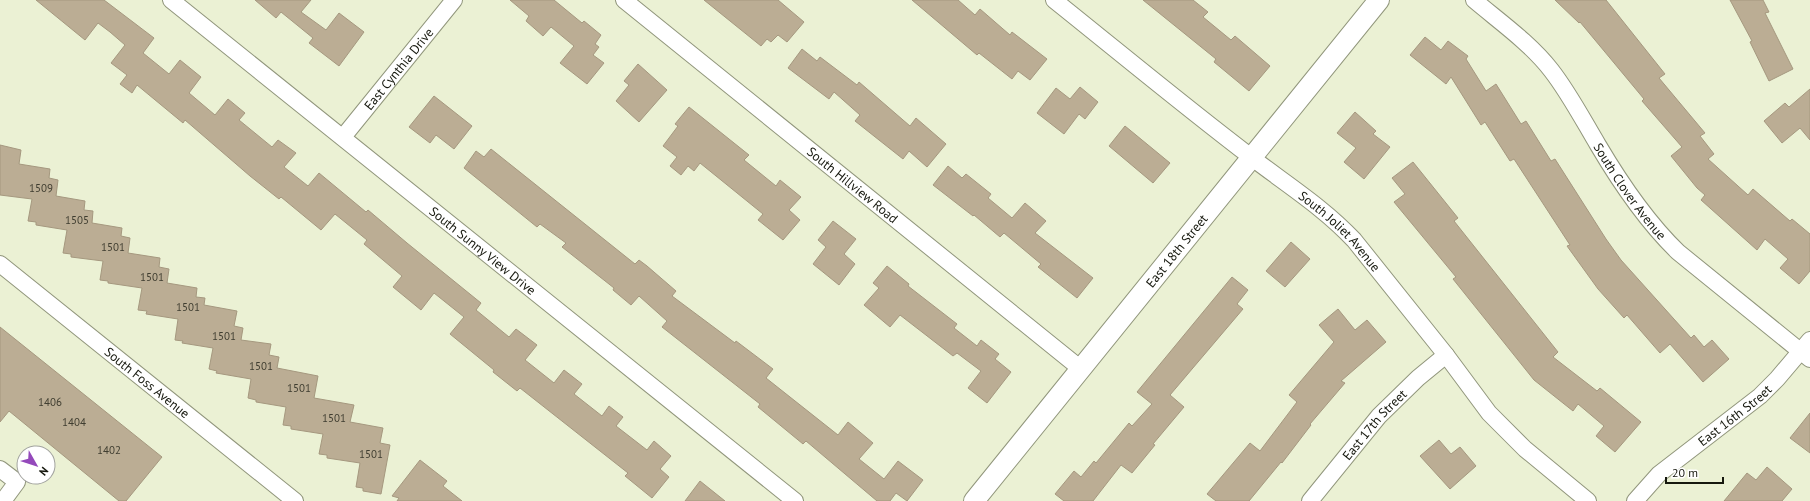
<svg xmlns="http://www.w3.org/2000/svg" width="1810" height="501" font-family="'PT Sans',sans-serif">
  <rect width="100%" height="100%" fill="#ebf1d4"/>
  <!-- building -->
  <g fill="#bbad94" stroke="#a5987f">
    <path d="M36 0H104L154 38 143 53 169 74 180 60 201 77 189 93 215 115 228 99 245 113 239 120 272 147 278 140 296 153 284 167 308 186 319 173 366 212 368 210 407 243 481 303 476 310 509 337 516 329 537 345 525 360 554 383 564 370 582 384 574 394 602 416 609 406 623 417 616 426 647 450 654 441 671 456 660 469 669 477 652 498 625 476 628 473 520 388 517 391 493 372 494 370 450 334 464 317 434 293 421 310 393 287 402 276 364 244 367 240 335 214 321 230 281 197 279 199 250 176 185 120 183 123 137 85 132 93 120 84 127 75 111 63 125 45 110 32 98 23 85 40Z"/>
    <path d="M255 0H311L301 12 326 30 339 13 364 32 339 66 309 43 313 38 281 12 276 18Z"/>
    <path d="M510 0H554L582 23 584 21 601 35 595 44 599 47 593 55 604 63 587 84 560 63 574 46 551 27 543 36 526 21 529 16Z"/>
    <path d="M704 0H778L804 22 787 42 778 35 771 42 767 39 761 46Z"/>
    <path d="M912 0H958L975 15 980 9 1010 35 1012 32 1047 59 1030 80 1018 71 1012 79 979 53 977 55Z"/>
    <path d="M1143 0H1193L1208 12 1203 17 1231 40 1235 36 1270 66 1249 91 1214 62 1216 59Z"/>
    <path d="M1555 0H1606L1665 74 1659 78 1705 133 1700 136 1714 154 1708 159 1748 195 1753 189 1790 221 1792 219 1810 234V271L1799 284 1780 268 1788 259 1765 239 1757 250 1701 200 1705 195 1697 188 1671 156 1682 147 1642 101 1644 99 1580 22 1579 23Z"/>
    <path d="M1730 0H1763L1769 12 1765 13 1793 69 1769 81 1750 42 1752 41Z"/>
    <path d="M1425 37 1441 50 1448 41 1468 56 1466 59 1486 91 1496 84 1521 124 1526 121 1551 161 1555 159 1606 239 1621 260 1691 338 1694 335 1704 347 1712 340 1729 359 1703 382 1670 344 1660 353 1627 315 1624 318 1598 289 1567 246 1570 245 1514 159 1510 161 1485 122 1481 125 1451 77 1446 84 1410 55Z"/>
    <path d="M802 49 817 61 820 57 857 85 859 82 910 126 916 118 946 144 927 167 909 151 903 159 855 121 860 115 834 92 829 99 788 68Z"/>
    <path d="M638 64 667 90 639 122 616 101 629 85 624 81Z"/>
    <path d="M1080 87 1098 102 1085 119 1079 114 1064 134 1037 113 1056 88 1070 99Z"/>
    <path d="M1810 89V140L1800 128 1782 143 1764 121 1785 103 1789 107Z"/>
    <path d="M434 96 472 126 454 149 436 135 430 143 409 127Z"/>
    <path d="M689 107 749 155 744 160 776 186 780 180 801 197 789 210 800 220 783 240 758 220 763 214 700 163 694 171 688 166 681 175 670 166 677 157 663 146 678 126 675 124Z"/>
    <path d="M1355 112 1376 131 1373 134 1390 147 1364 179 1344 162 1356 148 1337 133Z"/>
    <path d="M1125 126 1170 163 1153 183 1109 146Z"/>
    <path d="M0 145 21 150 19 164 50 169 49 178 58 180 56 196 85 201 84 210 93 211 92 223 122 228 121 236 130 238 128 253 160 258 159 267 169 269 167 283 197 288 196 297 205 298 204 305 237 311 234 326 243 328 241 340 271 344 269 355 279 357 277 368 318 376 314 398 354 405 350 422 383 428 380 443 390 445 381 494 363 491V488L356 487 360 463 327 458V455L319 454 323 434 291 429V426L283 425 286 407 256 402V400L248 398 251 379 216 373 217 371 209 369 213 348 182 343 183 341 175 340 178 319 146 314 147 311 138 310 142 288 108 283V281L100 280 103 261 71 257V254L63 253 67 230 36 225V222L28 221 32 199 0 195Z"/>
    <path d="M491 149 635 264 639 260 647 266 676 291 672 296 735 343 736 341 773 369 766 378 838 435 848 422 873 443 859 459 884 479 898 461 923 480 907 501 896 493 890 501H877L806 441 803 444 758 407 760 404 662 327 667 321 639 296 631 305 613 290 614 288 562 247 566 243 540 224 537 227 464 168 476 151 484 157Z"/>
    <path d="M1413 162 1458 218 1454 221 1558 352 1553 357 1597 391 1600 388 1641 422 1615 452 1596 436 1604 426 1578 404 1573 411 1534 380 1453 279 1456 277 1394 202 1405 194 1392 178Z"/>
    <path d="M948 166 962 178 966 174 991 194 988 198 1012 218 1025 203 1046 221 1035 233 1093 278 1077 298 1038 267 1041 264 1004 233 1000 237 974 215 973 216 933 185Z"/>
    <path d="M833 221 856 239 844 254 855 264 839 285 813 264 826 247 818 240Z"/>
    <path d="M1291 242 1310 259 1285 287 1266 271Z"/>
    <path d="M887 266 909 284 908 286 957 324 954 328 977 346 981 340 999 354 995 359 1011 372 987 403 968 388 981 371 957 353 953 356 900 315 890 327 864 305 879 288 873 283Z"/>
    <path d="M1232 277 1248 290 1237 304 1243 309 1170 395 1184 407 1153 444 1155 445 1132 473 1121 465 1093 501H1064L1055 494 1074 471 1081 477 1094 461 1096 463 1129 423 1132 426 1152 404 1137 392Z"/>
    <path d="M1338 309 1355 330 1367 320 1386 342 1341 381 1345 383 1310 424 1311 425 1282 463 1281 462 1249 501H1216L1207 494 1250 443 1260 451 1297 402 1289 395 1334 342 1319 325Z"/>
    <path d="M0 327 162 457 126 501H119L9 411 0 422Z"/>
    <path d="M1810 413V453L1790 438Z"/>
    <path d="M1439 440 1451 454 1460 447 1476 466 1450 489 1420 456Z"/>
    <path d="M420 460 447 481 443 486 462 501H397L399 498 392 496Z"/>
    <path d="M1767 467 1792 489 1782 501H1724L1747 473 1756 480Z"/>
    <path d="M700 481 725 501H685Z"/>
  </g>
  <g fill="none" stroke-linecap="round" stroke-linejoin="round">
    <defs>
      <g id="minor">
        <path id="s1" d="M171 0 795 501"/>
        <path id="s2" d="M624 0 1081 369"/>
        <path id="s3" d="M1054 0C1119 52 1184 106 1251 157 1286 184 1323 207 1354 240L1446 355 1489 413 1525 449 1588 501"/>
        <path id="s4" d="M1474 0C1500 22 1530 43 1551 70 1569 93 1583 120 1598 145 1621 184 1646 221 1678 252L1810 359"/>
        <path id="s5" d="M343 137 454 0"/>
        <path id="s6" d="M0 264 295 501"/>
        <path d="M0 469 17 482 3 501"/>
        <path id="s7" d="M1310 501 1379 416 1418 378 1446 355"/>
        <path id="s8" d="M1635 501 1659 474 1760 396 1777 379 1810 340"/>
      </g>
      <g id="tertiary">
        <path id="s9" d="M974 501 1379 0"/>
      </g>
    </defs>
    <!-- minor casing -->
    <use href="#minor" stroke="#91967c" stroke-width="18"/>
    <!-- tertiary casing -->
    <use href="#tertiary" stroke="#91967c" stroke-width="22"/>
    <!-- minor -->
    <use href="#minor" stroke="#fff" stroke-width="16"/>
    <!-- tertiary -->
    <use href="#tertiary" stroke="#fff" stroke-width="20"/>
  </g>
  <g text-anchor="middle" stroke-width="3.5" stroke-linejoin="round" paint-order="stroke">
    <!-- number labels -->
    <g font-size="11" fill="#3f3d30">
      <text x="41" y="192">1509</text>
      <text x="77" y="224">1505</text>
      <text x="113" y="251">1501</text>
      <text x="152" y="281">1501</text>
      <text x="188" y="311">1501</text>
      <text x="224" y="340">1501</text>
      <text x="261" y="370">1501</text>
      <text x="299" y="392">1501</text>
      <text x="50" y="406">1406</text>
      <text x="334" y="422">1501</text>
      <text x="74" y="426">1404</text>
      <text x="109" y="454">1402</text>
      <text x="371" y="458">1501</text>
    </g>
    <!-- street labels -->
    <g font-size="13" fill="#16180e" stroke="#fff">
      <text dy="5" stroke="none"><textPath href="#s5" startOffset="88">East Cynthia Drive</textPath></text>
      <text dy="5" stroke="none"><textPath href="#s2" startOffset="294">South Hillview Road</textPath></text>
      <text dy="5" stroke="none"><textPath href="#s4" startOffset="249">South Clover Avenue</textPath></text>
      <text dy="5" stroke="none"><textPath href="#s3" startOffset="368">South Joliet Avenue</textPath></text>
      <text dy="5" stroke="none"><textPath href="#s1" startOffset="400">South Sunny View Drive</textPath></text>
      <text dy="5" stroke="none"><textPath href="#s9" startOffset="322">East 18th Street</textPath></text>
      <text dy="5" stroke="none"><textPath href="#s6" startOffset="189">South Foss Avenue</textPath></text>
      <text dy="5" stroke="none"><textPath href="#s8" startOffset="132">East 16th Street</textPath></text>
      <text dy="5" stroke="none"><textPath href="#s7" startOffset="100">East 17th Street</textPath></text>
    </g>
  </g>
  <!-- north arrow -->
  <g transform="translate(36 465) rotate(129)"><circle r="19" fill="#ffffff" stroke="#a2a39f"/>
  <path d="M0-3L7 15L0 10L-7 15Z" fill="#9449bb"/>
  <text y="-6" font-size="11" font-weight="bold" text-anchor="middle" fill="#16180e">N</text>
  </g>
  <!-- scale -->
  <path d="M1666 477v6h57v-6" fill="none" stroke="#16180e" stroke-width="2"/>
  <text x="1672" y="477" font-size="12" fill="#16180e" stroke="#ffffff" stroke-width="3" paint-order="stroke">20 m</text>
</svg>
